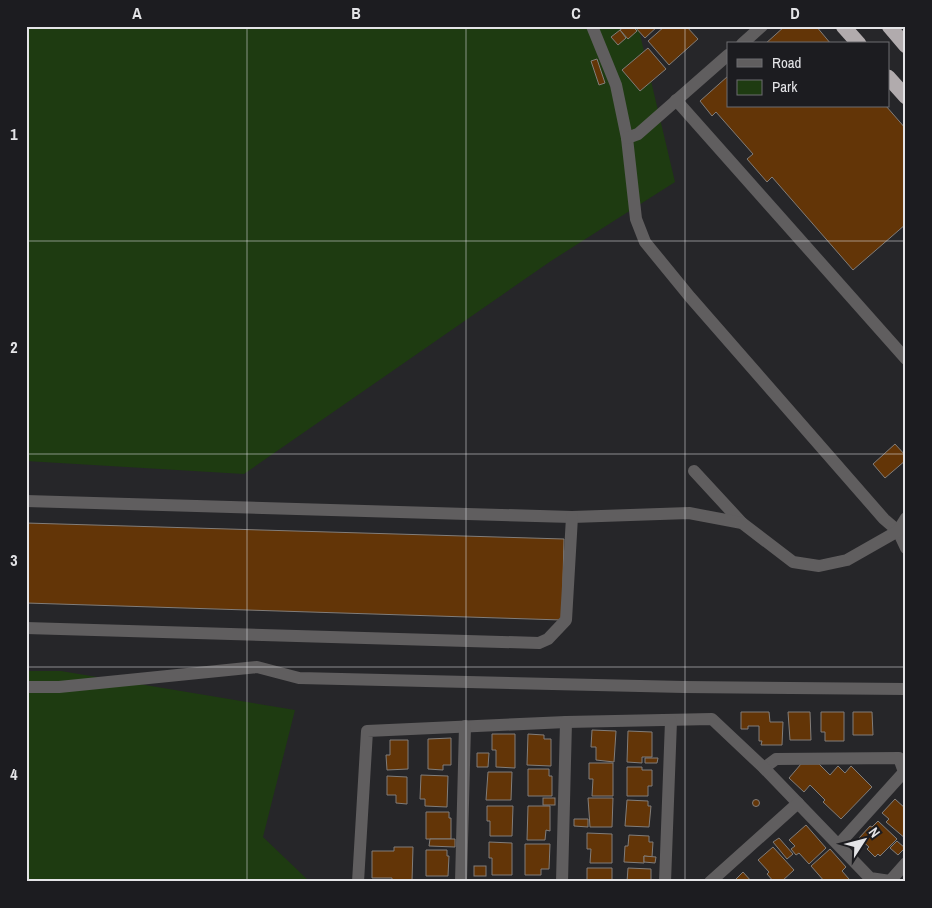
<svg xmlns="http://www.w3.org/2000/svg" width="932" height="908" font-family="'Archivo Narrow',sans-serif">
  <rect width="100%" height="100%" fill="#262629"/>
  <!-- green -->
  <g fill="#1e3b11">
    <path d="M26 26H638L675 182 551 261 244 474 26 461Z"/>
    <path d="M26 671H61L295 710 263 837 310 882H26Z"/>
  </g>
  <!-- building -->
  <g fill="#633507" stroke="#817d7a">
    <path d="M625 26H632L637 31 628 39 620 30Z"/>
    <path d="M634 26H658L645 38Z"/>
    <path d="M665 26H686L698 39 669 65 648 41Z"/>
    <path d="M785 26H816L831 44H765Z"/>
    <path d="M620 30 626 38 618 45 611 37Z"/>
    <path d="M648 48 666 69 640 91 622 70Z"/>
    <path d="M597 59 605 83 599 85 591 61Z"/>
    <path d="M728 76V106H886L906 129V224L853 270 772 177 767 182 747 159 753 154 716 112 712 116 700 101Z"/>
    <path d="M895 444 906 456V460L885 478 873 464Z"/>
    <path d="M26 523 564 539 562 620 26 603Z"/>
    <path d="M741 712H769L770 722H783L782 745H761L762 741H759V726H748V729H741Z"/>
    <path d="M788 712H810L811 740H790Z"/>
    <path d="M821 712H844V741H825V732H821Z"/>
    <path d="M853 712H872L873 735H853Z"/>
    <path d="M592 730 616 731 614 762 596 760V747H591Z"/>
    <path d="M628 731 652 732V757H642V763L627 762Z"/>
    <path d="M492 734H515V768L496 767V750H492Z"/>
    <path d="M528 734 544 735V739H551V766L527 765Z"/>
    <path d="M451 738V765H443V770L428 769V739Z"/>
    <path d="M390 740H408V769L387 770 386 755H390Z"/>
    <path d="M477 753H489L488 767H477Z"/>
    <path d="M645 758H658L657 763H645Z"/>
    <path d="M589 763H613V796H592L593 779H589Z"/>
    <path d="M801 764H819L830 775 838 766 845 773 851 766 872 787 841 819 823 802 825 800 810 785 804 792 789 778Z"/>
    <path d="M627 767H642V770H652V786H648V796H627Z"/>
    <path d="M528 769H549V776H552V796H528Z"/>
    <path d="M488 772H512L511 800H486Z"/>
    <path d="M421 775 448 776 447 807 425 806V799H420Z"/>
    <path d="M387 776 407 777V804L396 803V795H387Z"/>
    <rect x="543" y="798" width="12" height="7"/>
    <path d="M588 798H613L612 827H590Z"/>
    <path d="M895 799 906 809V839L886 822 889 819 882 813Z"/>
    <circle cx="756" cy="803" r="3.5"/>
    <path d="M627 800 648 801V806H651L649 827 625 826Z"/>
    <path d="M487 806H513L512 836H490V821H487Z"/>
    <path d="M528 806H550V831L546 830 545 840H527Z"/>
    <path d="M426 812H449V818H451V839H426Z"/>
    <path d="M574 819H588V827L574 826Z"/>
    <path d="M878 821 897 839 880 856 878 854 875 857 867 849 869 847 859 838 870 826 872 827Z"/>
    <path d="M806 825 826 848 809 864 799 853 796 855 791 849 795 846 789 840Z"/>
    <path d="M587 833 612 834V863H590L591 849H587Z"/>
    <path d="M629 835 649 836V842H653L652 857 644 856V863L624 862 625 846H628Z"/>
    <path d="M779 838 793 854 787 859 773 842Z"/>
    <path d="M430 839H455V847L429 846Z"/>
    <path d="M897 841 905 848 898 855 890 848Z"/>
    <path d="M489 842 512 843V875H492V858H489Z"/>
    <path d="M525 844H550L549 869H541V875H525Z"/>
    <path d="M394 847H413L412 881H392V878H372V851H394Z"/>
    <path d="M773 847 794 870 781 882H774L767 874 769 872 758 860Z"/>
    <path d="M830 849 846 867 842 871 849 879 845 882H825L811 866Z"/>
    <path d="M426 850H447V856H449L448 876H426Z"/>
    <path d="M644 856 656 857 655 863 644 862Z"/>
    <rect x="474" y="866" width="12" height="10"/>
    <path d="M587 868H612V882L587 881Z"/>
    <path d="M628 868 651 869V882H627Z"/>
    <path d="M743 872 752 882H733Z"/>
  </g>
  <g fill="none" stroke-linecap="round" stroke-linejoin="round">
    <!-- minor -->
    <g stroke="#605e5f" stroke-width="12">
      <path d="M592 26 616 85 627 138 636 219 645 242 690 297 884 519 898 531 906 548"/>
      <path d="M742 44 762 26"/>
      <path d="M676 100 906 359"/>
      <path d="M627 138 638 134 728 55"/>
      <path d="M694 471 742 523"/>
      <path d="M26 501 572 517 689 513 742 523 793 562 819 566 847 560 898 531 906 518"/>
      <path d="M26 628 539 643 548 639 566 620 572 517"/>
      <path d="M26 687H59L257 667 299 678 684 687 906 689"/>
      <path d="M764 768 776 759 899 758 904 772 839 844"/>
      <path d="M358 882 367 731 566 722 712 719 764 768 870 878 890 881 906 863"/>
      <path d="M461 882 465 726"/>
      <path d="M562 882 566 722"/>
      <path d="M665 882 671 721"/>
      <path d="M710 882 798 803"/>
    </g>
    <!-- highway -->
    <g stroke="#b1abad" stroke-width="15">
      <path d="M843 26 859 44"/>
      <path d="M889 26 906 46"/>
      <path d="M888 77 906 97"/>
    </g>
  </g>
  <!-- grid -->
  <path fill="none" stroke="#e4e4e7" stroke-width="1" stroke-opacity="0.55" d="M247 26V882M466 26V882M685 26V882M26 241H906M26 454H906M26 667H906"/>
  <!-- border -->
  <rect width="932" height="908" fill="none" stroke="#1c1c20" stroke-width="55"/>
  <!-- legend -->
  <rect x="727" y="42" width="162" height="65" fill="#1c1c20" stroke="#6c6c70"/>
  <rect x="737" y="59" width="25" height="8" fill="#605e5f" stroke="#6c6c70"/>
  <text x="772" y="68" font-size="15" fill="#e4e4e7">Road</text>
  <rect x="737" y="80" width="25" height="15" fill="#1e3b11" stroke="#6c6c70"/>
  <text x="772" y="92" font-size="15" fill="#e4e4e7">Park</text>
  <!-- north arrow -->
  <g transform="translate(864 840) rotate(54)" stroke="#1c1c20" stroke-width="4" paint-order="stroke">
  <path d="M0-4L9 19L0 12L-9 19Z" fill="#e4e4e7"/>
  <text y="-8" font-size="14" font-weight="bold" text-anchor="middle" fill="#e4e4e7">N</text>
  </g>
  <rect x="28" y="28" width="876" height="852" fill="none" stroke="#e4e4e7" stroke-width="2"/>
  <g font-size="16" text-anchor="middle" font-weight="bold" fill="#e4e4e7">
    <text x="137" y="19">A</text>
    <text x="356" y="19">B</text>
    <text x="576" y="19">C</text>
    <text x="795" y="19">D</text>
    <text x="14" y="140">1</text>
    <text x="14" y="353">2</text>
    <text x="14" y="566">3</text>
    <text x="14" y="780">4</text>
  </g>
</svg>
